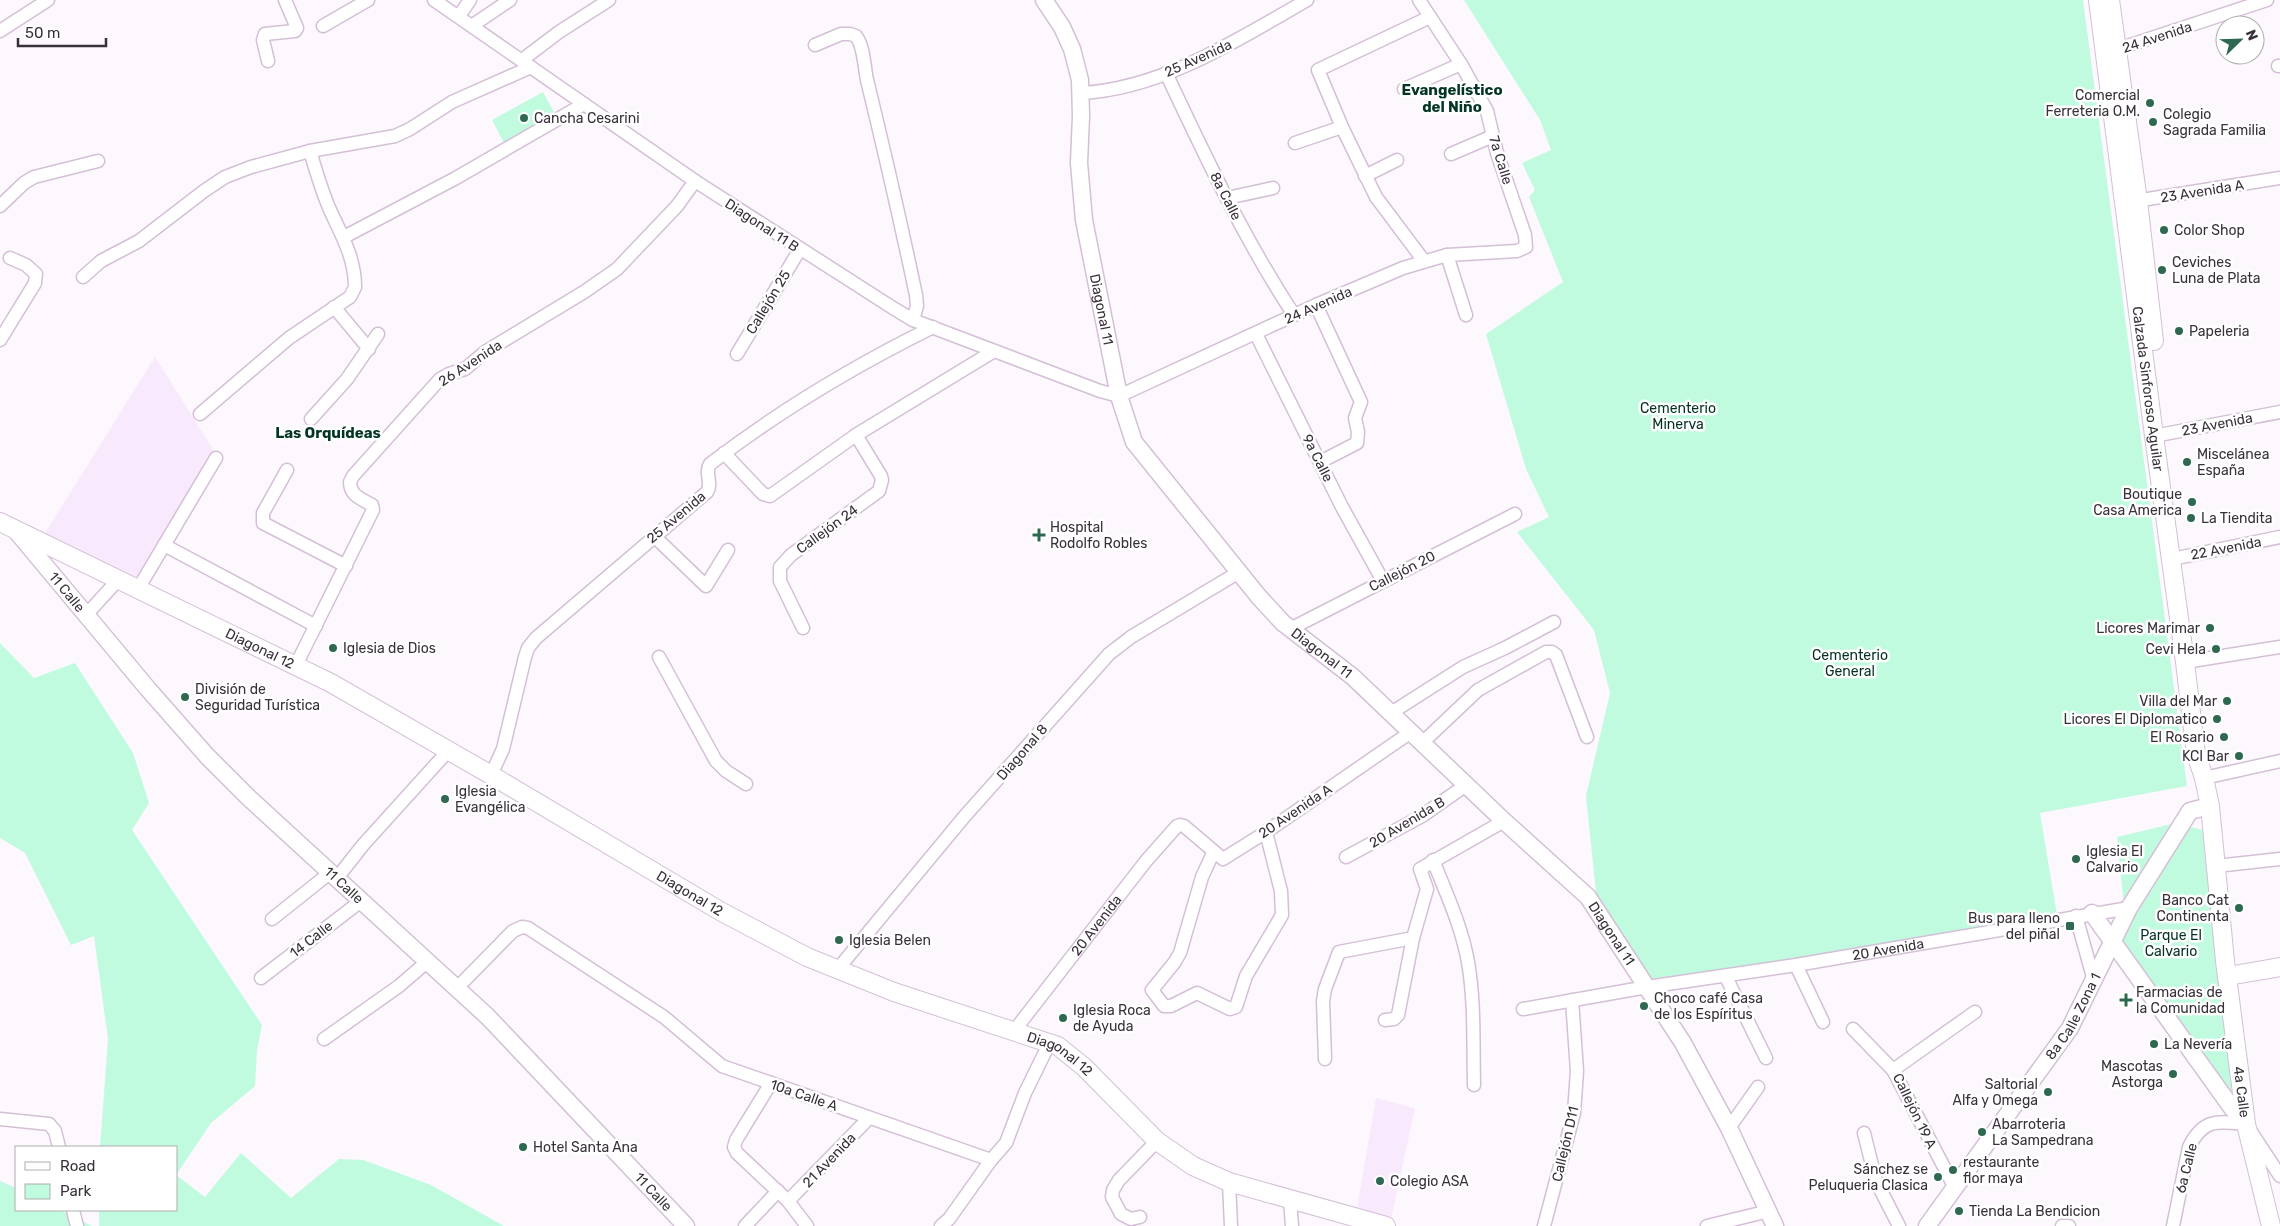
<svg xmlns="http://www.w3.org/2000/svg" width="2280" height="1226" font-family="Rubik,sans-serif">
  <rect width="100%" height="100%" fill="#fcf8fd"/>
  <!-- built -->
  <g fill="#f9e9fc">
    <path d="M155 357 214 451 138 581 42 538Z"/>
    <path d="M1376 1098 1415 1108 1391 1219 1357 1208Z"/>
  </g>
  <!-- green -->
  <g fill="#c1fbdf">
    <path d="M1464 0H2083L2187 786 2040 813 2057 915 1653 985 1597 902 1586 796 1610 693 1594 630 1517 532 1549 517 1526 469 1486 334 1563 282 1529 197 1535 190 1522 163 1551 150 1540 120Z"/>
    <path d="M543 92 556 116 504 143 492 120Z"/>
    <path d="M0 643 34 678 75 663 133 753 149 803 132 830 262 1025 257 1051 255 1086 211 1123 176 1175 205 1197 241 1153 291 1198 339 1159 363 1160 431 1185 504 1226H99V1210H176V1147H100L108 1039 94 936 71 945 25 853 0 838Z"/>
    <path d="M2184 821 2124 906 2117 837Z"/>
    <path d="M2190 827 2203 830 2232 1094 2226 1098 2124 953 2122 935Z"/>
    <path d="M0 1181 16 1188V1210H60L92 1226H0Z"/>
  </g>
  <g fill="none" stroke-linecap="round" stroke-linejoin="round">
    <defs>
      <g id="minor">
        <path d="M434 0 695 181 893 308 913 320 1100 391 1119 396 1316 305 1403 268 1447 255 1517 251 1526 247 1525 235 1497 153 1487 111 1461 64 1419 0"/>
        <path d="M459 16 470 0"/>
        <path d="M473 25 510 0"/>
        <path d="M323 26 368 0"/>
        <path d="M0 31 48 0"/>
        <path d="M815 45 841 34H850L856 36C865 48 864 70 868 84 885 154 901 224 916 295L917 306 913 320"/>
        <path d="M2109 52 2267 0"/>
        <path d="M522 60 559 32 609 0"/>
        <path d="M268 61 263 40 265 34 295 31 297 28 285 0"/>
        <path d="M2278 66H2280"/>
        <path d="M1166 73C1205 156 1244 239 1294 315"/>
        <path d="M1404 89 1461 64"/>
        <path d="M1081 93C1162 89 1239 39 1307 0"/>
        <path d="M1295 143 1342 127"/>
        <path d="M1451 154 1493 136"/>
        <path d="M1365 176 1397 160"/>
        <path d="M1227 198 1273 188"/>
        <path d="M2129 202 2280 178"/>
        <path d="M0 206 24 183 34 177 98 161"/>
        <path d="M344 237 456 178 584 104"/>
        <path d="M1447 255 1466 315"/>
        <path d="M1424 261 1376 197 1342 127 1318 70 1430 17"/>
        <path d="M83 277 101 261 139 241 204 191 225 177 251 167 310 151 395 136 410 129 452 102 531 67"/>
        <path d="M1316 305 1361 402 1355 418 1358 432 1357 443 1320 462"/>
        <path d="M334 307 369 349"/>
        <path d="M1256 334 1342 507 1383 581"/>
        <path d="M0 340 35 283 36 274 26 265 10 258"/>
        <path d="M737 354 800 249"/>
        <path d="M200 414 289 338 350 297 355 287C355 258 342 236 330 210 322 192 316 171 310 151"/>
        <path d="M311 419 347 379 378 334"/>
        <path d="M2154 436 2280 412"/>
        <path d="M724 453 763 494 770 496 856 435 994 351"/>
        <path d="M287 470 263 513V523L346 566"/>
        <path d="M654 536 706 586 728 550"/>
        <path d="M164 545 316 626"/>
        <path d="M2172 559 2280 537"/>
        <path d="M138 589 216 458"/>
        <path d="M86 615 118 580"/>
        <path d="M803 628 780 581V567L791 555 879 491 882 480 881 476 856 435"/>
        <path d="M1290 629 1515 514"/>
        <path d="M659 657 716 761 726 771 746 784"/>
        <path d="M2185 662 2280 647"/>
        <path d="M296 665 373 510 372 505C362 499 350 496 350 482L353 476 440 379 449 374 465 369 485 352 584 292 617 269 677 206 695 181"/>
        <path d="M1391 713 1463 667 1505 648 1554 622"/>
        <path d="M1422 743 1478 690 1546 652H1552L1556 655 1587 737"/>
        <path d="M491 775 503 749 525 657 528 648 536 638 707 492C713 483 704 473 710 464 779 411 856 365 933 327"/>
        <path d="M2204 778 2280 761"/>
        <path d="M1213 853 1202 877 1180 953 1174 963 1152 990 1164 1006H1171L1197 993 1230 1009 1236 1007 1246 976 1282 915 1281 891 1266 832"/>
        <path d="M1346 857 1422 816 1466 785"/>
        <path d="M1433 860C1446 893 1462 927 1468 962 1475 1002 1473 1045 1474 1085"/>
        <path d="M2216 866 2280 859"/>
        <path d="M337 878 363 845 448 751"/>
        <path d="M2076 916 2094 981"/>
        <path d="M272 919 331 872"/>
        <path d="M1796 965 1823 1022"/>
        <path d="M837 970 964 817 1109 654 1131 637 1239 572"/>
        <path d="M1726 977 1766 1058"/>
        <path d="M261 978 361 901"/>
        <path d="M457 988 513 931 522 927 528 928 664 1017 722 1066 991 1160"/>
        <path id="s1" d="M1523 1009 1647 987 1796 965 2129 908"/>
        <path d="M1385 1020 1394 1019 1398 1015 1413 938 1427 889 1420 869 1504 821"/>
        <path d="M1853 1029 1893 1070 1955 1188"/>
        <path id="s2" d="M1014 1031 1146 861 1177 826 1180 825 1184 826 1223 859 1266 832 1411 732"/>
        <path d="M324 1039 399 986 428 961"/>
        <path d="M1325 1059 1323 1001 1325 989 1339 952 1413 938"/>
        <path d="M1893 1070 1975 1012"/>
        <path d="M771 1083 736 1140 734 1147 737 1153 788 1201 807 1226"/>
        <path d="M0 1119 49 1124 55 1131 59 1147"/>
        <path d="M1729 1128 1758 1087"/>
        <path d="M1864 1133 1876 1181 1899 1226"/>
        <path d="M1229 1182 1231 1226"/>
        <path d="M1290 1199 1292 1226"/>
        <path d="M788 1201 869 1118"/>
        <path d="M73 1210 77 1226"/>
        <path d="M1140 1217 1131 1219 1121 1214 1112 1197 1113 1190 1119 1180 1157 1141"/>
        <path d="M745 1226 778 1191"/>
        <path d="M941 1226 949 1219 991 1160 1006 1143 1025 1093 1050 1042"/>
        <path d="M1544 1226 1574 1113 1577 1071 1572 1000"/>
        <path d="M1707 1226 1769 1211"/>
        <path d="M2062 1226H2069"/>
        <path d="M2173 1226 2189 1147C2203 1118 2218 1121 2246 1124L2280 1176"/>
      </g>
      <g id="tertiary">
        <path id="s3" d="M1044 0 1062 27 1072 49 1080 80 1081 116 1079 163 1084 220 1119 396 1134 442 1259 597 1283 623 1353 677 1504 821 1588 897 1683 1043 1729 1128 1775 1226"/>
        <path id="s4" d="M17 532 148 689 207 756 249 798 488 1017 686 1226"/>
        <path d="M2092 913 2232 1108 2246 1124"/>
        <path id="s5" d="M1927 1226 2070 1028 2129 908 2190 811 2210 806"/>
      </g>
      <g id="secondary">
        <path id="s6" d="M2098 0 2154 436 2185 662 2196 754 2204 778 2210 806 2225 961 2246 1124 2271 1226"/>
        <path d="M2110 0 2138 201 2154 341"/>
        <path id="s7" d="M0 522 331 683 491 775 720 911 807 957 894 992 1058 1046 1084 1067 1157 1141 1193 1166 1229 1182 1386 1226"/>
        <path d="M2228 976 2280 967"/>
      </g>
    </defs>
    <!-- minor casing -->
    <use href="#minor" stroke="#d4bfd7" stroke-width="15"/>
    <!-- tertiary casing -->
    <use href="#tertiary" stroke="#d4bfd7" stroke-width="19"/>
    <!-- secondary casing -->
    <use href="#secondary" stroke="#d4bfd7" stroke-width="20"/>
    <!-- minor -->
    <use href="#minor" stroke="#fff" stroke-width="12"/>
    <!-- tertiary -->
    <use href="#tertiary" stroke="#fff" stroke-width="16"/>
    <!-- secondary -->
    <use href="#secondary" stroke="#fff" stroke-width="18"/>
  </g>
  <!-- markers -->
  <g fill="#2f6851" stroke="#fff" stroke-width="2">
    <circle cx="2150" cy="103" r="5"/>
    <circle cx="524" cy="118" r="5"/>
    <circle cx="2153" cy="122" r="5"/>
    <circle cx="2164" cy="230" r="5"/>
    <circle cx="2162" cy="270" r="5"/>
    <circle cx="2179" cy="331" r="5"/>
    <circle cx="2187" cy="462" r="5"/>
    <circle cx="2192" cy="502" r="5"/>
    <circle cx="2191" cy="518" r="5"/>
    <path d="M1036.5 527.5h5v5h5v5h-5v5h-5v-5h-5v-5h5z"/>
    <circle cx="2210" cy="628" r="5"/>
    <circle cx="333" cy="648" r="5"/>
    <circle cx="2216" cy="649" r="5"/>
    <circle cx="185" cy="697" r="5"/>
    <circle cx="2227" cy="701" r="5"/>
    <circle cx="2217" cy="719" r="5"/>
    <circle cx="2224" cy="737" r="5"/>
    <circle cx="2239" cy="756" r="5"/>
    <circle cx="445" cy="799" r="5"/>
    <circle cx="2076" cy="859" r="5"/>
    <circle cx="2239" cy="908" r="5"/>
    <rect x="2065" y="921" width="10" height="10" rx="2.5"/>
    <circle cx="839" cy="940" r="5"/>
    <path d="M2123.5 992.5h5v5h5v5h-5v5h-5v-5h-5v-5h5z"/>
    <circle cx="1644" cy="1006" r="5"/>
    <circle cx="1063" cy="1018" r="5"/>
    <circle cx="2154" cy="1044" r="5"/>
    <circle cx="2173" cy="1074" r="5"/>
    <circle cx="2048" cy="1092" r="5"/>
    <circle cx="1982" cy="1132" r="5"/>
    <circle cx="523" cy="1147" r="5"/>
    <circle cx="1953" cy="1170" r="5"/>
    <circle cx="1938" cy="1177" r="5"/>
    <circle cx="1380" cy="1181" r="5"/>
    <circle cx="1959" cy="1211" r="5"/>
  </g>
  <g text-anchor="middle" stroke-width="5" stroke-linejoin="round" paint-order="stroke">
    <!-- street labels -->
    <g font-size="14" fill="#39313a" stroke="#fff">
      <text transform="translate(2157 37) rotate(-18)" y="5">24 Avenida</text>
      <text transform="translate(1198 58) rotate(-24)" y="5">25 Avenida</text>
      <text transform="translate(1501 160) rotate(73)" y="5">7a Calle</text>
      <text transform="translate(2202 191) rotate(-9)" y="5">23 Avenida A</text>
      <text transform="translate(1226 196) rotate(63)" y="5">8a Calle</text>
      <text transform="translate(762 225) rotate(33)" y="5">Diagonal 11 B</text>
      <text transform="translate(768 302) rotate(-59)" y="5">Callejón 25</text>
      <text transform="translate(1318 305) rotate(-24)" y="5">24 Avenida</text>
      <text dy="5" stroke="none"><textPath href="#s3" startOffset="320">Diagonal 11</textPath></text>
      <text transform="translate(470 363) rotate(-33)" y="5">26 Avenida</text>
      <text dy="5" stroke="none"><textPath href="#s6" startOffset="392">Calzada Sinforoso Aguilar</textPath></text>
      <text transform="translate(2217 424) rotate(-11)" y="5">23 Avenida</text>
      <text transform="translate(1318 458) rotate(63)" y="5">9a Calle</text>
      <text transform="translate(676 517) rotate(-40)" y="5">25 Avenida</text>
      <text transform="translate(827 529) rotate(-36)" y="5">Callejón 24</text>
      <text transform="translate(2226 548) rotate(-11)" y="5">22 Avenida</text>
      <text transform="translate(1402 571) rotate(-27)" y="5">Callejón 20</text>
      <text dy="5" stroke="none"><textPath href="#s4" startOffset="78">11 Calle</textPath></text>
      <text dy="5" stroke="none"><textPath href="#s7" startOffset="289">Diagonal 12</textPath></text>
      <text dy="5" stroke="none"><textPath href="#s3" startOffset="740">Diagonal 11</textPath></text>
      <text transform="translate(1022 752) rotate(-49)" y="5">Diagonal 8</text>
      <text transform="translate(1295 811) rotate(-34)" y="5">20 Avenida A</text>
      <text transform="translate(1407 822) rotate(-31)" y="5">20 Avenida B</text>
      <text dy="5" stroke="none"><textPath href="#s4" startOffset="482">11 Calle</textPath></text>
      <text dy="5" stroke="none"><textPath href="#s7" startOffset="784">Diagonal 12</textPath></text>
      <text dy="5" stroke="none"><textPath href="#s2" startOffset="134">20 Avenida</textPath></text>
      <text dy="5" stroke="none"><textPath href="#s3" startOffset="1145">Diagonal 11</textPath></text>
      <text transform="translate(311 939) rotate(-38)" y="5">14 Calle</text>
      <text dy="5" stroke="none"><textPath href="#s1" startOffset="370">20 Avenida</textPath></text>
      <text dy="5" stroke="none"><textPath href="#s5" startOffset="256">8a Calle Zona 1</textPath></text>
      <text dy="5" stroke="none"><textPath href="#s7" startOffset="1189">Diagonal 12</textPath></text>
      <text dy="5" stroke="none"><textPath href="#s6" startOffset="1102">4a Calle</textPath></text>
      <text transform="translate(804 1095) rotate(19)" y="5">10a Calle A</text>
      <text transform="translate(1915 1111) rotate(64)" y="5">Callejón 19 A</text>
      <text transform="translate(1565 1144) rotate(-77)" y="5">Callejón D11</text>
      <text transform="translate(829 1160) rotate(-46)" y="5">21 Avenida</text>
      <text transform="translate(2186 1168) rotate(-76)" y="5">6a Calle</text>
      <text dy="5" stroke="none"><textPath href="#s4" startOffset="918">11 Calle</textPath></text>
    </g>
    <!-- poi labels -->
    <g font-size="14" fill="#39313a" stroke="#fff" text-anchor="start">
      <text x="2140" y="100" text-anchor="end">Comercial<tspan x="2140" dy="16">Ferreteria O.M.</tspan></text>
      <text x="2163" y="119">Colegio<tspan x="2163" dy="16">Sagrada Familia</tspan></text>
      <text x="534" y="123">Cancha Cesarini</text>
      <text x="2174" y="235">Color Shop</text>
      <text x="2172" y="267">Ceviches<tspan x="2172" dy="16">Luna de Plata</tspan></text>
      <text x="2189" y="336">Papeleria</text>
      <text x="2197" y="459">Miscelánea<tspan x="2197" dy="16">España</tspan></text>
      <text x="2182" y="499" text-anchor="end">Boutique<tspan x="2182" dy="16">Casa America</tspan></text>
      <text x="2201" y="523">La Tiendita</text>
      <text x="1050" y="532">Hospital<tspan x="1050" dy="16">Rodolfo Robles</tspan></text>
      <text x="2200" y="633" text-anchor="end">Licores Marimar</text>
      <text x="343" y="653">Iglesia de Dios</text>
      <text x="2206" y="654" text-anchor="end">Cevi Hela</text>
      <text x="195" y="694">División de<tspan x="195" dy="16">Seguridad Turística</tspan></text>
      <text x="2217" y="706" text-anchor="end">Villa del Mar</text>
      <text x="2207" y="724" text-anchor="end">Licores El Diplomatico</text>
      <text x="2214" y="742" text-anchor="end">El Rosario</text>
      <text x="2229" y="761" text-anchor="end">KCI Bar</text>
      <text x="455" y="796">Iglesia<tspan x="455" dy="16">Evangélica</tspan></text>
      <text x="2086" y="856">Iglesia El<tspan x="2086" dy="16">Calvario</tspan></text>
      <text x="2229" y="905" text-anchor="end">Banco Cat<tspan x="2229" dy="16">Continenta</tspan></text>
      <text x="2060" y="923" text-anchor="end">Bus para lleno<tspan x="2060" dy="16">del piñal</tspan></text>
      <text x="849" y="945">Iglesia Belen</text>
      <text x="2136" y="997">Farmacias de<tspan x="2136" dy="16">la Comunidad</tspan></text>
      <text x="1654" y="1003">Choco café Casa<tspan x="1654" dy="16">de los Espíritus</tspan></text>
      <text x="1073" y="1015">Iglesia Roca<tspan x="1073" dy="16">de Ayuda</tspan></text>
      <text x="2164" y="1049">La Nevería</text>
      <text x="2163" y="1071" text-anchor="end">Mascotas<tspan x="2163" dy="16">Astorga</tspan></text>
      <text x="2038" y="1089" text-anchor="end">Saltorial<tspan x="2038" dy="16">Alfa y Omega</tspan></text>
      <text x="1992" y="1129">Abarroteria<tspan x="1992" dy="16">La Sampedrana</tspan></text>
      <text x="533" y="1152">Hotel Santa Ana</text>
      <text x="1963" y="1167">restaurante<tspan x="1963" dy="16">flor maya</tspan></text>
      <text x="1928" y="1174" text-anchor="end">Sánchez se<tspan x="1928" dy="16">Peluqueria Clasica</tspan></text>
      <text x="1390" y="1186">Colegio ASA</text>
      <text x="1969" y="1216">Tienda La Bendicion</text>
    </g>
    <!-- park labels -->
    <g font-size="14" fill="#043222" stroke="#fff">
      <text x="1678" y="413">Cementerio<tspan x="1678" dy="16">Minerva</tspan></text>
      <text x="1850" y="660">Cementerio<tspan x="1850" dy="16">General</tspan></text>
      <text x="2171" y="940">Parque El<tspan x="2171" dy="16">Calvario</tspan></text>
    </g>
    <!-- neighbourhood labels -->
    <g font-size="15" font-weight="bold" fill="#033524" stroke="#fff">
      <text x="1452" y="95">Evangelístico<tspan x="1452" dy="17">del Niño</tspan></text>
      <text x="328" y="438">Las Orquídeas</text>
    </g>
  </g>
  <!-- legend -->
  <rect x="15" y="1146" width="162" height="65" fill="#ffffff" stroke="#b0adb0"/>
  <rect x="25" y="1162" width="25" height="8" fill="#ffffff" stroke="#b0adb0"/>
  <text x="60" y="1171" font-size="15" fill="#39313a">Road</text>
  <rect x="25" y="1184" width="25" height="15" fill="#c1fbdf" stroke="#b0adb0"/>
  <text x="60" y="1196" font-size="15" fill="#39313a">Park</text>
  <!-- north arrow -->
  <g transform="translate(2240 40) rotate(67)"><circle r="24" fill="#ffffff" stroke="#b0adb0"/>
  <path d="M0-4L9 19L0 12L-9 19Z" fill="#2f6851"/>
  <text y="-8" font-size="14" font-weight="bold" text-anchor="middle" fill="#39313a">N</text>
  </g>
  <!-- scale -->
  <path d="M18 38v8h88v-8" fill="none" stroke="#39313a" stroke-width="2.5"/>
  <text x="25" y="38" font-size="15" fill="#39313a" stroke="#ffffff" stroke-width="4" paint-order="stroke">50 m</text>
</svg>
